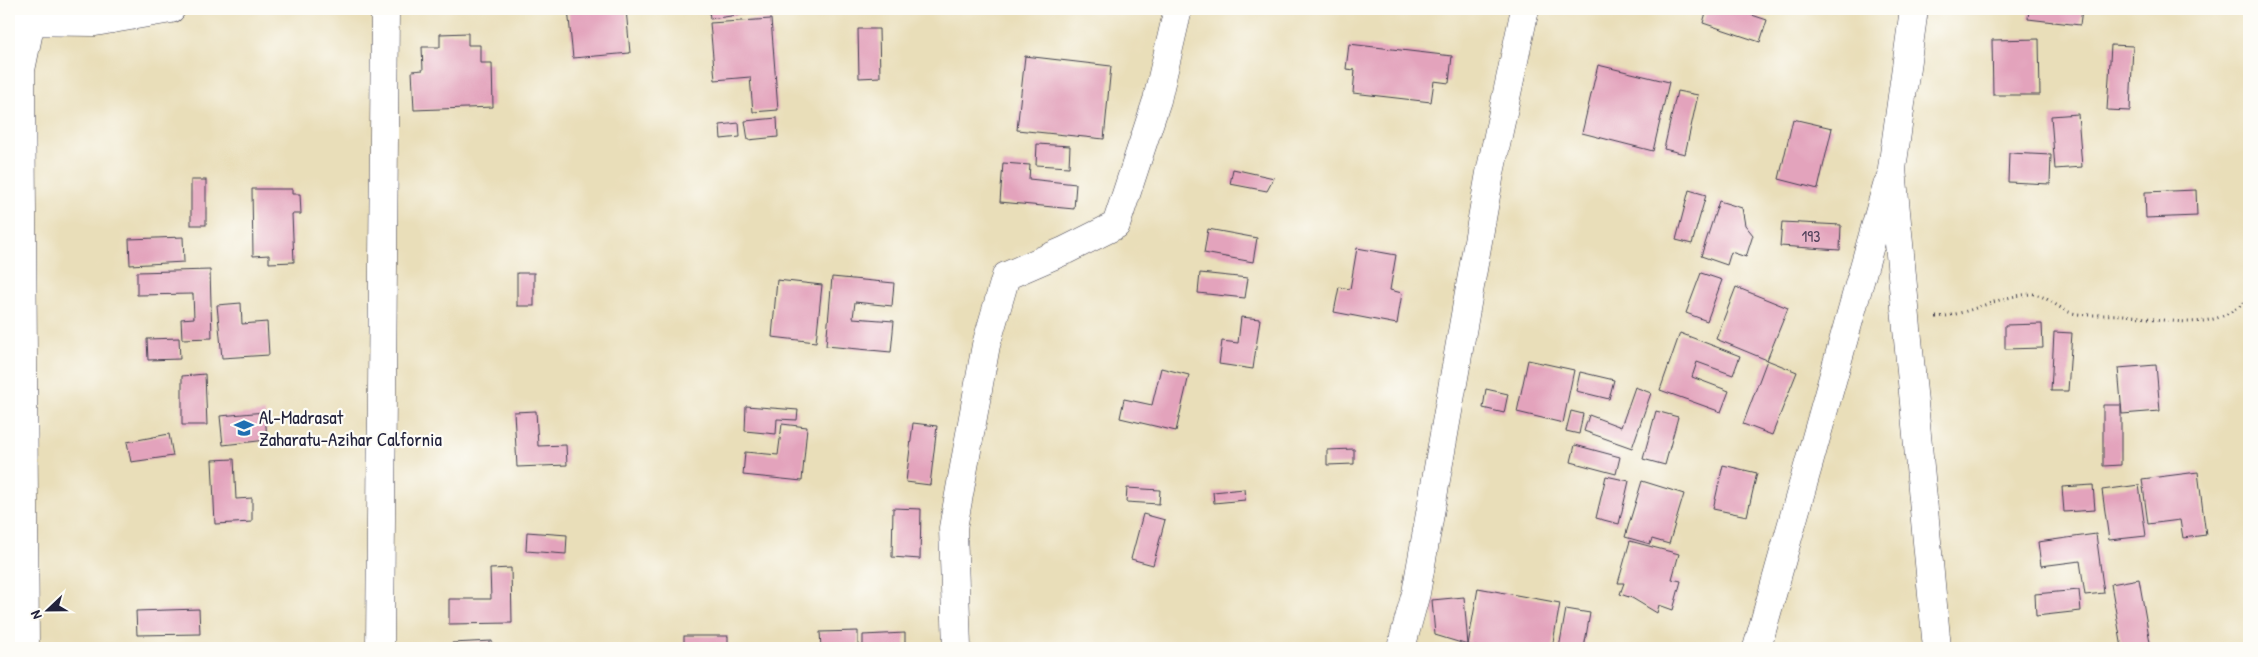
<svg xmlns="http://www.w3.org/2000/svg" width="2258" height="657" font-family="'Patrick Hand',sans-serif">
  <rect width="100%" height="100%" fill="#fdfcf7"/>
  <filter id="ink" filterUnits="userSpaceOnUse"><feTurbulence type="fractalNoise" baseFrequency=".02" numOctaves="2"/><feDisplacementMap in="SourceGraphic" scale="10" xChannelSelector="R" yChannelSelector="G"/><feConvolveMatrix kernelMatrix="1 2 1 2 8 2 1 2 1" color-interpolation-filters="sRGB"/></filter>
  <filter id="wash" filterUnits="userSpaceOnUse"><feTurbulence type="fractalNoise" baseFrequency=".0096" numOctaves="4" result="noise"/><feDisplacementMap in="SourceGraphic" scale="20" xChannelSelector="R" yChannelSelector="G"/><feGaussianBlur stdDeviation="1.12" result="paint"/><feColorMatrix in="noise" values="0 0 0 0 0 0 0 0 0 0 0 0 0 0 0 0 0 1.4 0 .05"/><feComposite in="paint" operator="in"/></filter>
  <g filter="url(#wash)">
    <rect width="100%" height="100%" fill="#e9deb9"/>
    <g id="blocks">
      <!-- building -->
      <g fill="#e3a3bc">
        <path d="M568 9H626L630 53 573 58Z"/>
        <path d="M709 9H765L766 11 710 19Z"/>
        <path d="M1707 9H1734L1767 20 1760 42 1703 23Z"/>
        <path d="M2029 9H2082L2080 25 2028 19Z"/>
        <path d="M771 19 778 110 753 112 750 77 715 80 710 23Z"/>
        <path d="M858 29H879L880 77 859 78Z"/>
        <path d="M468 33V45H480V63H492L493 107 414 110 412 71 423 70 422 47H440V34Z"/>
        <path d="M2039 39 2040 95H1993L1992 40Z"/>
        <path d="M1349 44 1452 56 1449 83 1434 81 1431 102 1353 93 1355 70 1346 69Z"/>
        <path d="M2111 45 2133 46 2130 111 2107 110Z"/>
        <path d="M1025 56 1111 66 1104 139 1017 130Z"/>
        <path d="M1598 65 1669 82 1653 151 1582 133Z"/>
        <path d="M1677 91 1698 95 1685 154 1664 149Z"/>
        <path d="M2078 114 2082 167 2055 169 2051 116Z"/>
        <path d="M777 118 778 137 748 140 745 121Z"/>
        <path d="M1793 119 1832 128 1818 189 1779 179Z"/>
        <path d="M739 123 740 137 721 139 720 125Z"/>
        <path d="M1037 144 1070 146 1069 167 1036 165Z"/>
        <path d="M2009 153 2051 155 2050 184 2008 182Z"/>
        <path d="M1003 163 1030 165 1029 179 1076 184 1074 209 1000 202Z"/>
        <path d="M1233 169 1274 178 1267 191 1230 184Z"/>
        <rect x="191" y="180" width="15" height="45"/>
        <path d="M252 189H292V194H300L301 214H292L294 262 269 263V255L253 256Z"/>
        <path d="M1689 190 1706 195 1692 244 1676 240Z"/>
        <path d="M2196 190 2197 216 2146 218 2145 192Z"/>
        <path d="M1719 201 1742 208 1745 225 1753 235 1746 257 1731 252 1727 265 1701 256Z"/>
        <path d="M1782 222 1841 225 1840 250 1780 246Z"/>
        <path d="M1208 229 1257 238 1253 262 1204 253Z"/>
        <path d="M183 237 184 262 130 265 129 239Z"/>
        <path d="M1357 248 1396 255 1390 290 1402 293 1397 324 1334 312 1339 287 1350 289Z"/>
        <path d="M210 270 212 338 182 339 181 319 194 318 193 294 137 295V272Z"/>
        <rect x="517" y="273" width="17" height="33"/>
        <path d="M1200 273 1248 278 1245 298 1198 293Z"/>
        <path d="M1701 273 1722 280 1707 321 1686 313Z"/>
        <path d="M832 277 894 283 892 306 855 302 853 318 894 321 891 352 826 346Z"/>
        <path d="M777 280 822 285 816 342 772 337Z"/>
        <path d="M1736 287 1788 308 1767 360 1716 339Z"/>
        <path d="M241 303 242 324 267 322 269 355 222 358 217 305Z"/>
        <path d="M1241 317 1260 319 1253 369 1219 364 1222 341 1238 343Z"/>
        <path d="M2042 324 2043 348 2005 349V325Z"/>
        <path d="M2054 332 2072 333 2068 391H2051Z"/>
        <path d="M1680 333 1740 356 1733 375 1697 362 1692 377 1729 391 1721 412 1660 390Z"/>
        <path d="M179 338 180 359 148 360 147 339Z"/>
        <path d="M1528 360 1574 370 1563 423 1517 412Z"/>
        <path d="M1767 360 1797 372 1772 435 1743 424Z"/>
        <path d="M2156 365 2160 411 2122 414 2118 368Z"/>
        <path d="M1161 368 1189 375 1176 431 1120 418 1124 399 1152 405Z"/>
        <path d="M1580 372 1614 380 1609 399 1576 391Z"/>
        <path d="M205 374 207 425H182V376Z"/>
        <path d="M1635 387 1651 393 1632 448 1584 431 1589 415 1621 427Z"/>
        <path d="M1486 389 1508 394 1504 413 1483 408Z"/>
        <path d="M2103 405H2121V465L2103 466Z"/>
        <path d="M746 406 798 410 797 420 777 419 776 434 745 431Z"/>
        <path d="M536 411 538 446 566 445 567 465 517 467 514 412Z"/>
        <path d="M1571 411 1583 414 1579 434 1566 431Z"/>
        <path d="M1656 411 1678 417 1665 465 1643 459Z"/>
        <path d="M265 412 267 440 223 445 220 416Z"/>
        <path d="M913 423 937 426 930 485 906 482Z"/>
        <path d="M782 424 807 427 802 481 743 475 745 452 778 455Z"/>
        <path d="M169 434 173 456 131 462 127 442Z"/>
        <path d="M1575 445 1620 457 1616 474 1571 462Z"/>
        <path d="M1354 449V464L1327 465V450Z"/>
        <path d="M234 459 236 499 252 498V522L215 524 212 460Z"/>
        <path d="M1723 465 1757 473 1747 516 1713 509Z"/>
        <path d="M2198 472 2206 535 2183 538 2180 520 2148 524 2142 479Z"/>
        <path d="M1606 476 1629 481 1619 524 1596 518Z"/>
        <path d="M1642 481 1684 494 1669 544 1652 539 1650 544 1625 537Z"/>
        <path d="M2093 485 2095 510 2064 512 2062 487Z"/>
        <path d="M2139 485 2146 536 2109 540 2102 490Z"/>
        <path d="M1127 488 1160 490 1159 504 1126 502Z"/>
        <path d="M1244 489 1245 500 1214 503 1213 492Z"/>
        <path d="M893 508 921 509 920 559 892 557Z"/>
        <path d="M1143 514 1165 520 1153 565 1131 559Z"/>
        <path d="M527 532 567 535 566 554 526 551Z"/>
        <path d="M2096 534 2104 593 2085 595 2080 561 2041 566 2038 542Z"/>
        <path d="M1630 541 1679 554 1672 579 1681 581 1673 610 1659 605 1657 613 1632 598 1620 594 1624 583H1618Z"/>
        <path d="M511 568 512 623 449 624V599H491L490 569Z"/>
        <path d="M2139 579 2151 648H2122L2111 584Z"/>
        <path d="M1478 588 1560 603 1552 648H1486L1468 645 1435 635 1432 600 1464 597 1468 645Z"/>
        <path d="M2079 590 2081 611 2036 616 2035 594Z"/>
        <path d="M199 609 200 634 137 635 136 611Z"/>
        <path d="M1566 609 1590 613 1584 648H1559Z"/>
        <path d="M858 631V648H821L820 632Z"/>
        <path d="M905 633V648H863V635Z"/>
        <rect x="684" y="636" width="44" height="12"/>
        <path d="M492 641 493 648H453L452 643Z"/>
      </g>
    </g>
  </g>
  <g filter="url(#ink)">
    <use href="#blocks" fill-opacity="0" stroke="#403e4e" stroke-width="1"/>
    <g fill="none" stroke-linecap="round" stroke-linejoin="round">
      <defs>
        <g id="minor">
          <path d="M1914 9 1892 169 1937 648"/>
          <path d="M9 21 95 22 171 9"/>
          <path d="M25 648 21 70 31 21"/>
          <path d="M380 648 385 9"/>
          <path d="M957 648 953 528 986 345 1006 276 1066 250 1116 225 1157 100 1178 9"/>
          <path d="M1401 648 1416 593 1490 173 1525 9"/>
          <path d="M1757 648 1887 185"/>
        </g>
      </defs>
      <!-- minor casing -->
      <use href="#minor" stroke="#403e4e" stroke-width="29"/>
      <!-- path -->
      <path stroke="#403e4e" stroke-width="3" stroke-dasharray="1 4" stroke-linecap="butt" d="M1936 317C1970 315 1996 296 2032 294 2044 294 2058 308 2069 312 2083 317 2107 314 2123 315 2168 319 2213 335 2249 298"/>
      <!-- minor -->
      <use href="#minor" stroke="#fff" stroke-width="28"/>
    </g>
  </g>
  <!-- icons -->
  <defs>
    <symbol id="school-bare" viewBox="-9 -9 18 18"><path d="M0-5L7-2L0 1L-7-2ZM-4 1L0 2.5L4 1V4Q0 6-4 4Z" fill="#1f6fb2" stroke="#fdfcf7" stroke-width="2.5" paint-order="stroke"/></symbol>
  </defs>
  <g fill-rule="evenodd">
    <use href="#school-bare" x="230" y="414" width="28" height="28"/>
  </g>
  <g text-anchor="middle" stroke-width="4.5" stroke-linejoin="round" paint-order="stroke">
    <!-- number labels -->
    <g font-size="16" fill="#52425b">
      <text x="1811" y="242">193</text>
    </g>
    <!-- poi labels -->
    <g font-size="19" fill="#22223b" stroke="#fdfcf7" text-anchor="start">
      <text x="259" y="424">Al-Madrasat<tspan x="259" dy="22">Zaharatu-Azihar Calfornia</tspan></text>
    </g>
  </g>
  <!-- margin -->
  <rect width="2258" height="657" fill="none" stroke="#fdfcf7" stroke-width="30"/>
  <!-- north arrow -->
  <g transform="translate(48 610) rotate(248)" stroke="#fdfcf7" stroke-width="4" paint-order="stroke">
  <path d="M0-4L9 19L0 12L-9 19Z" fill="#22223b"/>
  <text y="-8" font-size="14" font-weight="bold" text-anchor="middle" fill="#22223b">N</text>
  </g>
</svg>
